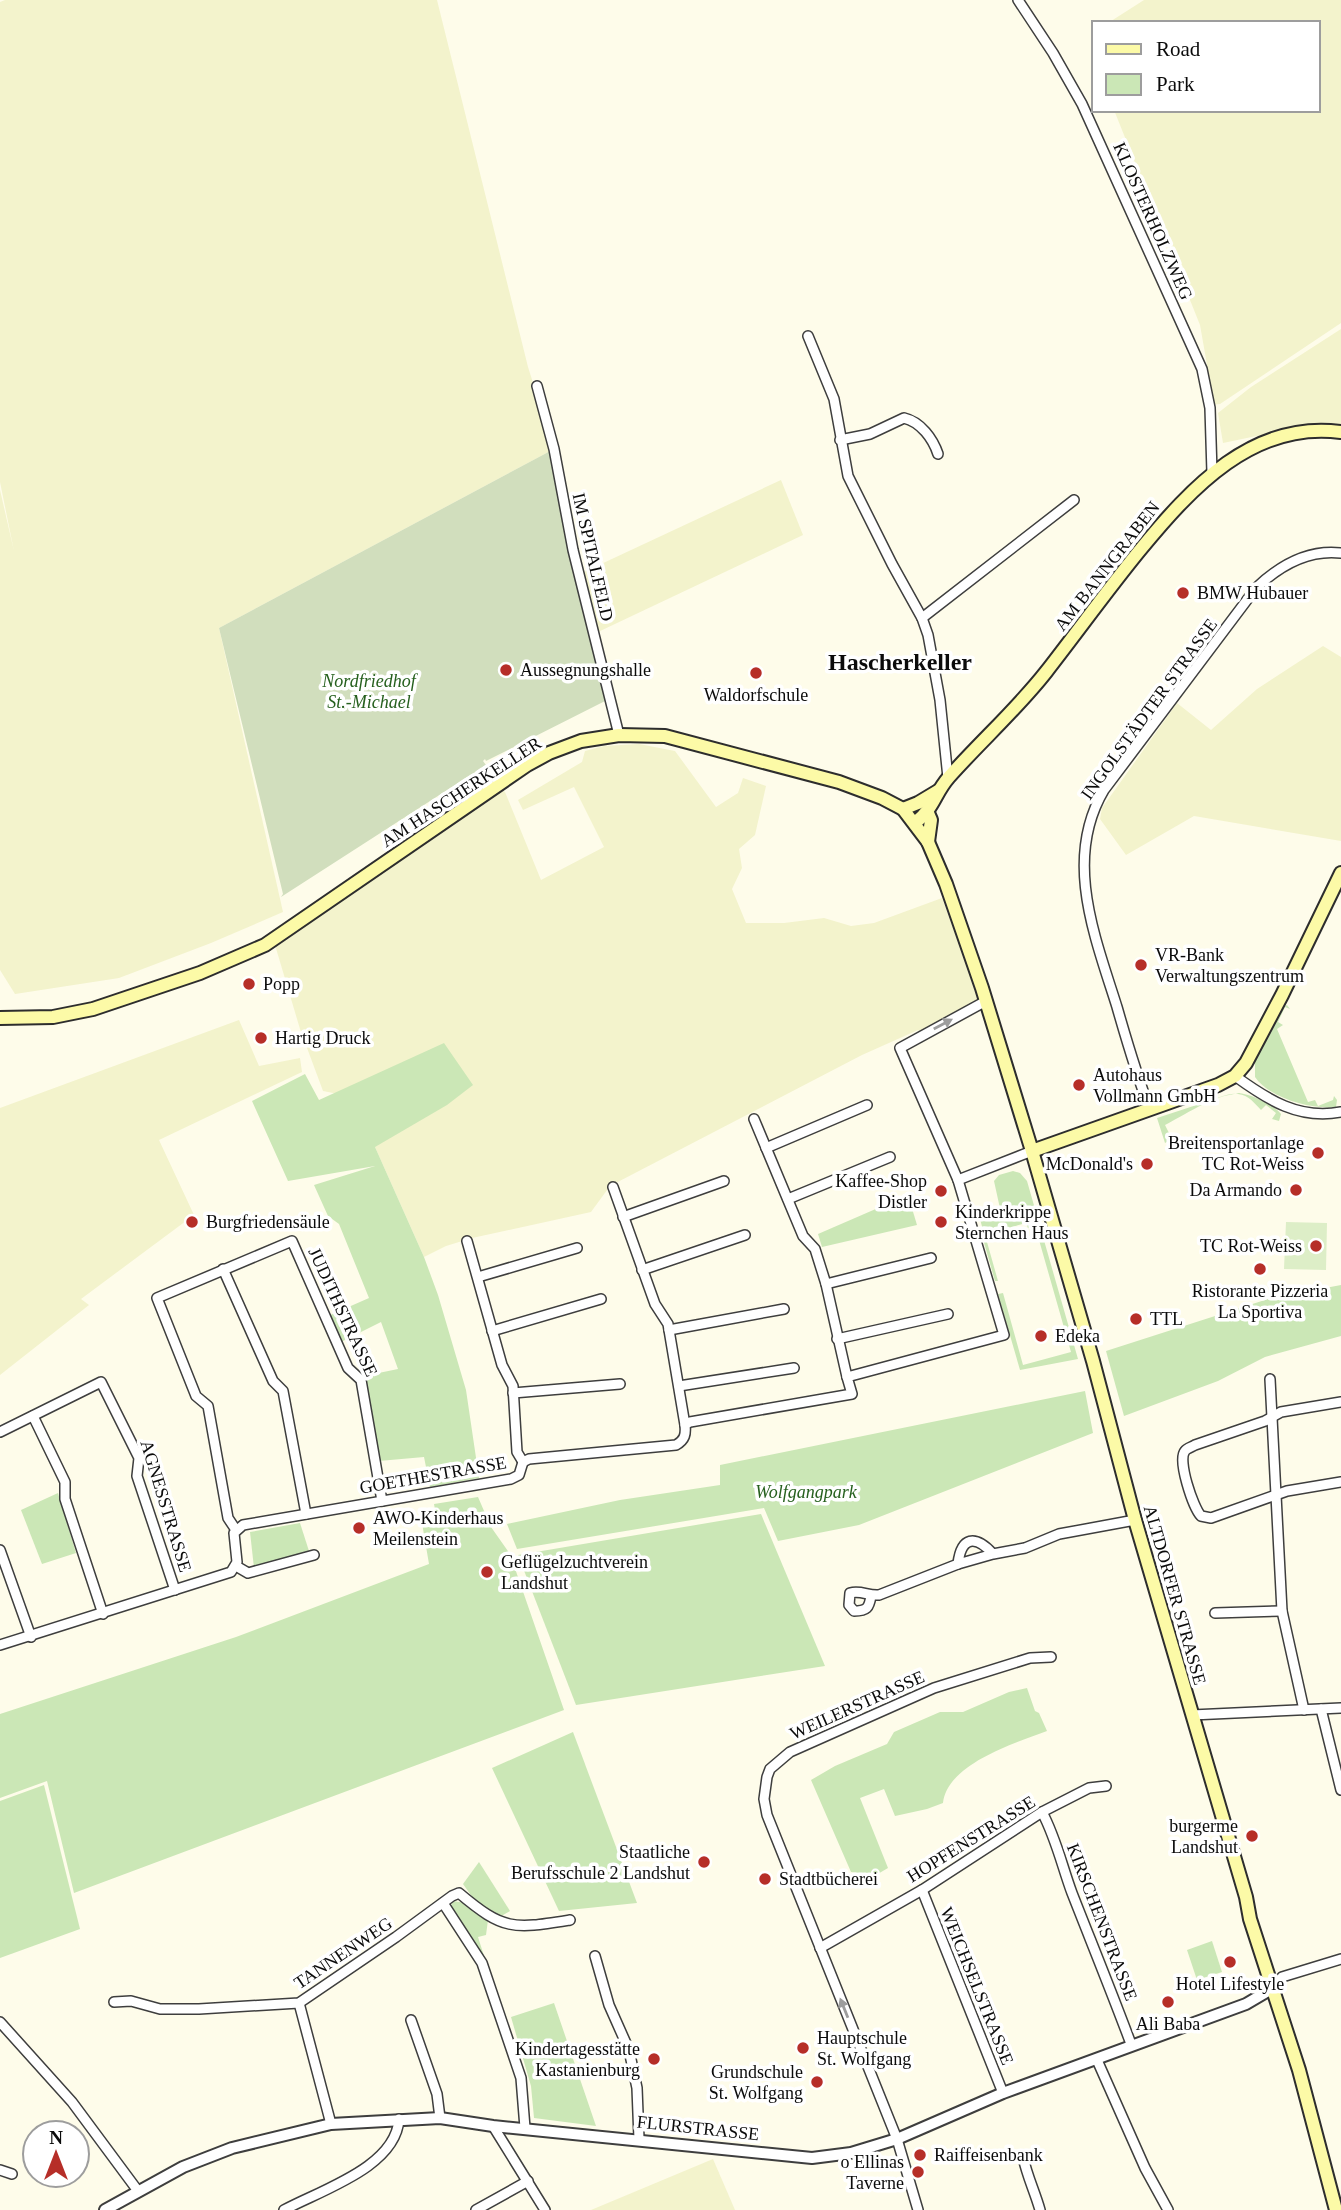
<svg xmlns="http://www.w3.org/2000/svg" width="1341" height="2210" font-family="'Times New Roman',serif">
  <rect width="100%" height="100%" fill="#fefcea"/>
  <!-- farmland -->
  <g fill="#f3f3cc">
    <path d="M5 0H437L528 367 554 449 219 628 283 912 211 943 119 978 15 994 0 970V490L14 551 0 482V2Z"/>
    <path d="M1144 0H1341V323L1220 404 1211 405 1209 376 1200 325 1114 110H1318V23H1108Z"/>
    <path d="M1341 329V424L1300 427 1223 443 1218 413 1251 387Z"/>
    <path d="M781 480 803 535 598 632 584 572Z"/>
    <path d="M1323 646 1341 657V841L1194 816 1126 855 1100 819 1102 808 1177 703 1211 730 1257 689Z"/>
    <path d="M639 744 675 751 716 807 738 793 743 778 766 786 755 835 739 849 742 868 732 889 746 923H784L824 918 851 926 874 923 942 898 979 997 978 1000 921 1033 918 1030 862 1055 610 1186 591 1212 472 1238 446 1246 424 1257 375 1147 348 1096 323 1091 300 1029 275 945 501 789 505 792 541 880 604 847 574 787 523 810 518 800 582 762 585 751 604 746Z"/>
    <path d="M239 1020 259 1066 300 1058 302 1072 159 1140 194 1215 81 1299 89 1305 0 1375V1108Z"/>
    <path d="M713 2159 735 2210H591Z"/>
  </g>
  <!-- green -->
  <g fill="#cbe7b6">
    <path d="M1287 1005 1290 1009 1285 1007 1278 1022 1283 1025 1277 1029 1308 1102 1315 1100 1318 1106 1333 1100 1334 1096 1337 1100 1336 1107C1312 1110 1269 1098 1255 1077V1061L1283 1007Z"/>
    <path d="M444 1043 473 1085 447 1105 375 1147 424 1257 438 1295 466 1390 479 1478 430 1487 424 1457 379 1461 364 1376 398 1369 381 1322 339 1343 328 1316 369 1298 339 1224 328 1216 314 1185 375 1166 288 1181 252 1101 305 1074 319 1100Z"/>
    <path d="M1239 1093C1253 1095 1273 1104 1281 1114L1279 1121 1272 1119 1276 1113 1266 1105 1261 1110C1254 1103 1249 1095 1238 1094 1221 1091 1181 1117 1165 1125L1172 1139 1165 1143 1157 1118 1224 1096Z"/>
    <path d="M1013 1171 1020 1173 1027 1181 1078 1359 1020 1370 998 1294 1003 1293 1023 1365 1071 1352 1035 1226 1028 1228 1026 1223 991 1233 993 1240 987 1242 998 1281H995L983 1239 984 1234 980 1219 1001 1213 994 1181 999 1175Z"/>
    <path d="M908 1195 917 1225 822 1247 818 1234Z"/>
    <path d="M1341 1285V1336L1265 1357 1218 1381 1124 1416 1106 1351 1268 1299Z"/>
    <path d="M1085 1391 1093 1433 859 1525 778 1541 764 1508 517 1549 507 1524 620 1500 720 1485V1465Z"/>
    <path d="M58 1493 76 1553 42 1564 21 1510Z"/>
    <path d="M478 1497 491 1527 510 1554 564 1710 74 1893 47 1781 0 1798V1714L236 1637 429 1564 422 1523 437 1520 434 1504Z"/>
    <path d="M761 1514 825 1666 576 1705 518 1555Z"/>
    <path d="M300 1523 309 1551 254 1568 250 1532Z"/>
    <path d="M1027 1688 1035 1711 1039 1713 1047 1731C1015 1743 947 1764 943 1803L927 1809 895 1816 884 1789 860 1798 888 1868 876 1875 851 1872 811 1780 835 1766 887 1744 894 1732 940 1712H963L1009 1692Z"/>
    <path d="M573 1732 637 1903 559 1911 492 1768Z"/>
    <path d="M44 1785 80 1929 0 1958V1801Z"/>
    <path d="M479 1862 510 1911 498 1918 475 1901 463 1884Z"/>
    <path d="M453 1901 466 1903 488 1920 486 1935 478 1937 485 1959 454 1914 451 1906Z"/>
    <path d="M1212 1941 1222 1972 1197 1980 1187 1950Z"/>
    <path d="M554 2003 596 2126 534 2118 531 2086 511 2017Z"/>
  </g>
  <!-- cemetery -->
  <path fill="#d1debd" d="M554 449 611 698 486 761 485 759 483 761 486 765 281 897 283 894 219 628Z"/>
  <!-- pitch -->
  <path fill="#ddeec7" d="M1286 1222 1327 1223 1326 1270 1284 1269Z"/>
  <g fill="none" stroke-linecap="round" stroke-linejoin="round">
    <defs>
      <g id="minor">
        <path d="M1018 0 1053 53 1082 104 1202 369 1210 408 1212 473"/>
        <path d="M808 336 834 399 848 476 892 564 922 618 928 635 940 700 948 778"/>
        <path d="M537 386 554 449 573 550 619 735"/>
        <path d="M840 440 870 434 904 418C921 422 933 439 938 454"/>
        <path d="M922 618 1074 500"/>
        <path d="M1235 1076C1268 1100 1299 1120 1341 1112"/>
        <path d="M1150 1110C1137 1076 1127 1042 1117 1007 1095 937 1063 859 1104 790L1256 588C1279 566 1307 549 1341 553"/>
        <path d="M754 1119 803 1236 815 1249 826 1284 847 1377"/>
        <path d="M766 1148 867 1105"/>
        <path d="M958 1180 1032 1151"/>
        <path d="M613 1187 655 1304 668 1324 685 1425"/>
        <path d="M788 1199 890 1157"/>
        <path d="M623 1217 724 1181"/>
        <path d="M467 1241 502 1365 513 1386 517 1452 523 1462"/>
        <path d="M223 1269 273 1381 283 1391 306 1514"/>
        <path d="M642 1270 745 1235"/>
        <path d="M478 1277 577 1248"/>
        <path d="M826 1284 931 1258"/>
        <path d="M669 1330 784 1309"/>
        <path d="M492 1331 601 1299"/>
        <path d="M837 1339 948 1314"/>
        <path d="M1270 1379 1282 1611 1304 1710"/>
        <path d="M679 1386 794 1368"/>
        <path d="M513 1393 620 1384"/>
        <path d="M1341 1402 1281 1412 1265 1421 1195 1445C1192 1447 1187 1448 1185 1451 1177 1460 1193 1507 1201 1516L1211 1518 1287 1491 1341 1482"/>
        <path d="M33 1416 65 1482V1499L103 1614"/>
        <path d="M0 1432 101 1382 139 1458 137 1476 175 1590"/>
        <path d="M523 1462 529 1459 676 1445C685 1440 686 1434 685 1425L690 1422 852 1394 847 1377 1004 1335 958 1180 900 1048 986 1001"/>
        <path d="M236 1530 228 1518 208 1406 196 1396 157 1298 292 1241 348 1368 361 1380 382 1501"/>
        <path d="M0 1550 31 1637"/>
        <path d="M993 1554 958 1564C961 1537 975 1534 993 1554L1025 1548 1059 1534 1135 1520"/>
        <path d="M236 1566 248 1573 314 1555"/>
        <path d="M871 1596C869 1608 867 1611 854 1611L849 1605 850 1593C861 1590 868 1596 879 1595L958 1564"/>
        <path d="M1215 1613 1282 1611"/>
        <path d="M0 1645 231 1572 237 1562 234 1533 243 1525 511 1479 519 1475 523 1462"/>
        <path d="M1321 1709 1341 1790"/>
        <path d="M1192 1715 1341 1708"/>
        <path d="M1042 1812C1056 1838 1062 1866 1072 1893 1092 1944 1112 1993 1131 2044"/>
        <path d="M922 1890 1003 2093"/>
        <path d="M443 1903 482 1963 521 2078 525 2128"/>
        <path d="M820 1948 922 1890 1042 1812 1089 1788 1106 1786"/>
        <path d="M595 1956 609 2005 629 2050 637 2088 639 2139"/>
        <path d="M1273 1988 1282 1977 1341 1959"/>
        <path d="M114 2002 131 2001 160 2009H199L299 2003 396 1937 452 1896 459 1893C504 1931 513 1929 570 1920"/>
        <path d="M299 2003 331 2124"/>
        <path d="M411 2020 437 2094 440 2118"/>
        <path d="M0 2022 72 2102 138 2191"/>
        <path d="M1097 2060 1145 2168 1168 2210"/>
        <path d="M493 2126 545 2210"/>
        <path d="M1023 2157C1027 2176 1035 2192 1040 2210"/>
        <path d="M0 2170 12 2174"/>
        <path d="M284 2210C321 2190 396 2167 399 2119"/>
        <path d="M476 2210 528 2181"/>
        <path d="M918 2210 897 2139 767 1815 764 1799 767 1777 770 1769 790 1752 934 1688 1030 1658 1051 1657"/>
      </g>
      <path id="tertiary" d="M105 2210 183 2167 232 2148 331 2124 440 2118 493 2126 812 2158 851 2153 897 2139 1003 2093 1246 2004 1273 1988"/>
      <g id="secondary">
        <path d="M903 809 918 803 938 791"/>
        <path d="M928 813 931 820 928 842"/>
        <path d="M915 823C935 807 934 794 949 777 981 741 1017 709 1046 672 1078 631 1108 589 1140 550 1191 488 1253 420 1341 432"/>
        <path d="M0 1018 53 1017 93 1009 200 973 265 945 527 765 549 753 581 741 619 735 665 736 839 782 882 798 903 809 928 842 946 884 982 988 1032 1151 1093 1361 1135 1520 1246 1897 1250 1919 1299 2070 1336 2210"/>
        <path d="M1032 1151 1218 1085 1235 1076 1246 1063 1282 995 1341 873"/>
      </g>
    </defs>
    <!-- minor casing -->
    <use href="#minor" stroke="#3e3e3e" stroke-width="12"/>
    <!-- tertiary casing -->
    <use href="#tertiary" stroke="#3e3e3e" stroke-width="14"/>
    <!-- secondary casing -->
    <use href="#secondary" stroke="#2d2d2d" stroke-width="16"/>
    <!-- minor -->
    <use href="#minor" stroke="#fff" stroke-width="9"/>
    <!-- tertiary -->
    <use href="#tertiary" stroke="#fff" stroke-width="10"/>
    <!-- secondary -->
    <use href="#secondary" stroke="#fcfaa7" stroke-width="12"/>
  </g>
  <!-- one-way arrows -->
  <defs><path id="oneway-solid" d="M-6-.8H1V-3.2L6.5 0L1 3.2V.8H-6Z" transform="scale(1.75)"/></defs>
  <g fill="#9d9d9d">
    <use href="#oneway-solid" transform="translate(943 1024) rotate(-28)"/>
    <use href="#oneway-solid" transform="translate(844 2008) rotate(-112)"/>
  </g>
  <!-- markers -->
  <g fill="#b62e28" stroke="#fff" stroke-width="2.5">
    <circle cx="1183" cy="593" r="7"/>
    <circle cx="506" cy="670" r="7"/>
    <circle cx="756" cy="673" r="7"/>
    <circle cx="1141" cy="965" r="7"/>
    <circle cx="249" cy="984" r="7"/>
    <circle cx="261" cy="1038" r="7"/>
    <circle cx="1079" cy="1085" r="7"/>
    <circle cx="1318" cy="1153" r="7"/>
    <circle cx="1147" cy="1164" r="7"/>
    <circle cx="1296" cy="1190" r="7"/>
    <circle cx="941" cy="1191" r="7"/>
    <circle cx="192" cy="1222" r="7"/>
    <circle cx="941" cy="1222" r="7"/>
    <circle cx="1316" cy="1246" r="7"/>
    <circle cx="1260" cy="1269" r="7"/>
    <circle cx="1136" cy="1319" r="7"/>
    <circle cx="1041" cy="1336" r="7"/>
    <circle cx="359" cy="1528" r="7"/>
    <circle cx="487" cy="1572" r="7"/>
    <circle cx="1252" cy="1836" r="7"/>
    <circle cx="704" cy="1862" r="7"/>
    <circle cx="765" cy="1879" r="7"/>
    <circle cx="1230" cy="1962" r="7"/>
    <circle cx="1168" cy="2002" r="7"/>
    <circle cx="803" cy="2048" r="7"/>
    <circle cx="654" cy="2059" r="7"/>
    <circle cx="817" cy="2082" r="7"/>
    <circle cx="920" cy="2155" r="7"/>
    <circle cx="918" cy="2172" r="7"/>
  </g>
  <g text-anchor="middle" stroke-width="7" stroke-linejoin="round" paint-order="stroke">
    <!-- street labels -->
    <g font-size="18" fill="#0b0b0b" stroke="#fff">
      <text transform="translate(1153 221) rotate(66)" y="6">KLOSTERHOLZWEG</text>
      <text transform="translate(593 557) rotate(77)" y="6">IM SPITALFELD</text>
      <text transform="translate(1107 566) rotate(-52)" y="6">AM BANNGRABEN</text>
      <text transform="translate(1149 709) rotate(-54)" y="6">INGOLSTÄDTER STRASSE</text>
      <text transform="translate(461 792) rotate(-33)" y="6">AM HASCHERKELLER</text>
      <text transform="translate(343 1312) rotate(65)" y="6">JUDITHSTRASSE</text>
      <text transform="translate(433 1475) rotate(-10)" y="6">GOETHESTRASSE</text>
      <text transform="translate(166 1506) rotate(73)" y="6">AGNESSTRASSE</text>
      <text transform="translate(1175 1595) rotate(74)" y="6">ALTDORFER STRASSE</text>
      <text transform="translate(857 1705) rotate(-24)" y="6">WEILERSTRASSE</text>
      <text transform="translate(971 1839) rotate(-32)" y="6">HOPFENSTRASSE</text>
      <text transform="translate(1102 1922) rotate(69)" y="6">KIRSCHENSTRASSE</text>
      <text transform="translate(343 1953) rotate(-34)" y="6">TANNENWEG</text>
      <text transform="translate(977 1986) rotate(68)" y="6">WEICHSELSTRASSE</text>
      <text transform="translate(698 2128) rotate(6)" y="6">FLURSTRASSE</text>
    </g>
    <!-- poi labels -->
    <g font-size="18" fill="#0b0b0b" stroke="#fff" text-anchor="start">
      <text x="1197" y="599">BMW Hubauer</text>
      <text x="520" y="676">Aussegnungshalle</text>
      <text x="756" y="701" text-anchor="middle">Waldorfschule</text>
      <text x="1155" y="961">VR-Bank<tspan x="1155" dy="21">Verwaltungszentrum</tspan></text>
      <text x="263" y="990">Popp</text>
      <text x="275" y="1044">Hartig Druck</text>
      <text x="1093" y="1081">Autohaus<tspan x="1093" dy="21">Vollmann GmbH</tspan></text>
      <text x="1304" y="1149" text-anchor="end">Breitensportanlage<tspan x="1304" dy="21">TC Rot-Weiss</tspan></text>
      <text x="1133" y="1170" text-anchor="end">McDonald's</text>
      <text x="927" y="1187" text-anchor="end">Kaffee-Shop<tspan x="927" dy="21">Distler</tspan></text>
      <text x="1282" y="1196" text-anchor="end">Da Armando</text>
      <text x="955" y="1218">Kinderkrippe<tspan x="955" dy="21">Sternchen Haus</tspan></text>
      <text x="206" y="1228">Burgfriedensäule</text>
      <text x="1302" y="1252" text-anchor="end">TC Rot-Weiss</text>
      <text x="1260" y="1297" text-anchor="middle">Ristorante Pizzeria<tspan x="1260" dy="21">La Sportiva</tspan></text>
      <text x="1150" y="1325">TTL</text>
      <text x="1055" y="1342">Edeka</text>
      <text x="373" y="1524">AWO-Kinderhaus<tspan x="373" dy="21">Meilenstein</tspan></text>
      <text x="501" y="1568">Geflügelzuchtverein<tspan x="501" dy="21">Landshut</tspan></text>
      <text x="1238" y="1832" text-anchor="end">burgerme<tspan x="1238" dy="21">Landshut</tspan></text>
      <text x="690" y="1858" text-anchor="end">Staatliche<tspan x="690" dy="21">Berufsschule 2 Landshut</tspan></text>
      <text x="779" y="1885">Stadtbücherei</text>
      <text x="1230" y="1990" text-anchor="middle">Hotel Lifestyle</text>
      <text x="1168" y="2030" text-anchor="middle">Ali Baba</text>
      <text x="817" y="2044">Hauptschule<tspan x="817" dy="21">St. Wolfgang</tspan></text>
      <text x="640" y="2055" text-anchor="end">Kindertagesstätte<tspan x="640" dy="21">Kastanienburg</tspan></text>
      <text x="803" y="2078" text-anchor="end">Grundschule<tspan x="803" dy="21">St. Wolfgang</tspan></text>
      <text x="934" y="2161">Raiffeisenbank</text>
      <text x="904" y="2168" text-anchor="end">o Ellinas<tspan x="904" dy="21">Taverne</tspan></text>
    </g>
    <!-- park labels -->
    <g font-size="18" font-style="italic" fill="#26601e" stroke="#fff">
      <text x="369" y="687">Nordfriedhof<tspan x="369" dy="21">St.-Michael</tspan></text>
      <text x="806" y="1498">Wolfgangpark</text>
    </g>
    <!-- district labels -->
    <g font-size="24" font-weight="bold" fill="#0b0b0b" stroke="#fff">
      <text x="900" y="670">Hascherkeller</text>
    </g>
  </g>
  <!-- legend -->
  <rect x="1092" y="21" width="228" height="91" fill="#ffffff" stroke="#9d9d9d" stroke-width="2"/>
  <rect x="1106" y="44" width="35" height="10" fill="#fcfaa7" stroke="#9d9d9d" stroke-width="2"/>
  <text x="1156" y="56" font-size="21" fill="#0b0b0b">Road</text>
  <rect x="1106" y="74" width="35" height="21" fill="#cbe7b6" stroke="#9d9d9d" stroke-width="2"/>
  <text x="1156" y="91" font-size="21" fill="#0b0b0b">Park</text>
  <!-- north arrow -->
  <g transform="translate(56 2154)"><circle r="33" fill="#ffffff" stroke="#9d9d9d" stroke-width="2"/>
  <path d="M0-5L12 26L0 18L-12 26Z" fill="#b62e28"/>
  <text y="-10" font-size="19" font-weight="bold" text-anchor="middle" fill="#0b0b0b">N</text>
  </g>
</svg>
